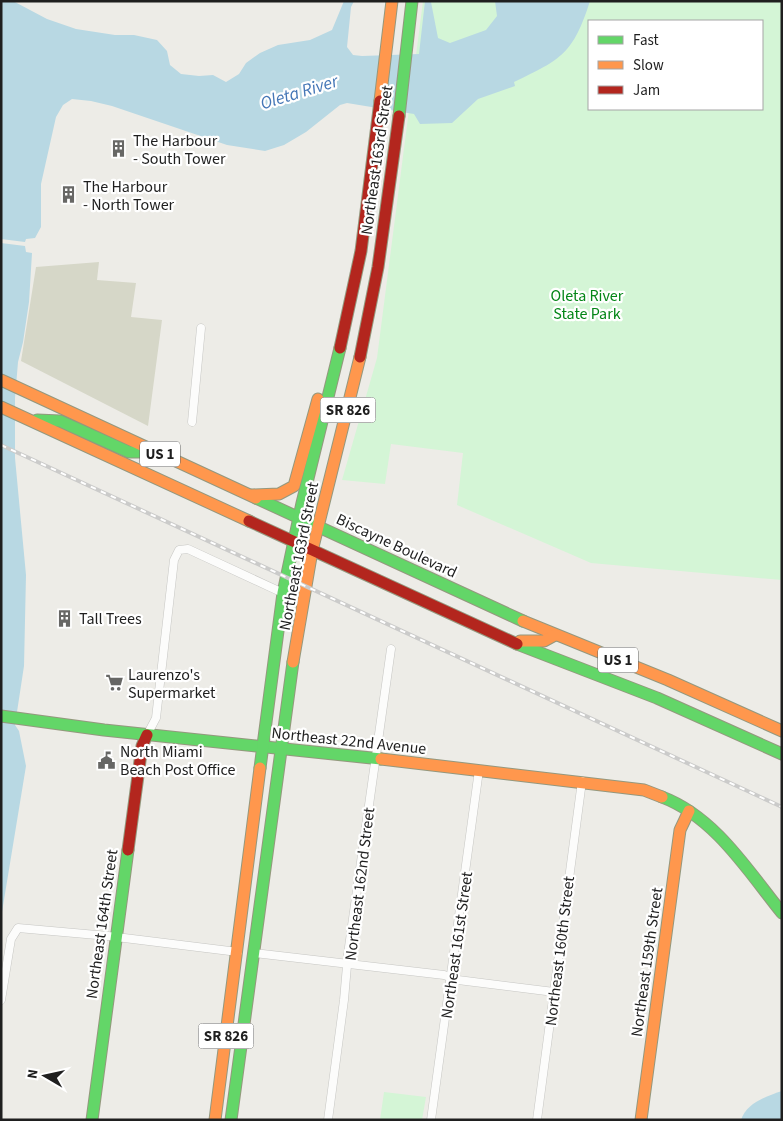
<svg xmlns="http://www.w3.org/2000/svg" width="783" height="1121" font-family="'Source Sans 3',sans-serif">
  <rect width="100%" height="100%" fill="#edece7"/>
  <!-- construction -->
  <path fill="#d6d7c8" d="M99 262 97 280 136 283 131 317 162 320 148 426 21 361 36 267Z"/>
  <!-- park -->
  <g fill="#d4f5d6" fill-rule="evenodd">
    <path d="M423 1H782V580L591 563 457 505 463 453 391 444 385 484 342 480 377 358ZM589 21H762V109H589Z"/>
    <path d="M384 1092 426 1097 422 1120H380Z"/>
  </g>
  <!-- water -->
  <g fill="#b8d8e3">
    <path d="M1 1H13L47 19 76 29 115 35H134L157 40 167 51 170 65 181 74 199 76 213 75 226 82 239 74 246 63 260 53 278 45 310 40 332 30 344 1H354L351 7 347 47 353 55 362 56 419 54 425 1 431 2 438 38 450 43 486 30 497 16 495 1H590C573 54 562 59 514 82L515 86 478 99 452 123 420 124 414 114 347 103 340 105 306 132 284 145 265 151 227 145 112 106 91 101 72 99 63 105 56 117 41 184V227L35 238 26 239 25 242 1 239Z"/>
    <path d="M1 243 25 246 26 252 32 253 29 302 23 342 18 362 15 398V458L26 575 24 666 15 725 19 731 26 766 1 918Z"/>
    <path d="M782 1091V1120H741C746 1103 767 1096 782 1091Z"/>
  </g>
  <g fill="none" stroke-linecap="round" stroke-linejoin="round">
    <defs>
      <g id="street">
        <path d="M192 422 201 328"/>
        <path d="M147 735 156 718 174 560 179 550 188 549 283 593"/>
        <path d="M254 953 444 975 458 980 554 992"/>
        <path d="M1 1000 11 939 18 928 108 936 238 952"/>
        <path d="M328 1120 344 1000 348 954 391 649"/>
        <path d="M431 1120 479 770"/>
        <path d="M537 1120 582 781"/>
      </g>
      <g id="fast">
        <path d="M399 116 412 1"/>
        <path d="M37 420 60 421 129 452H140L148 448"/>
        <path d="M256 498 523 621"/>
        <path d="M517 644 657 698 782 754"/>
        <path d="M1 716 104 730 381 759"/>
        <path d="M260 768 283 593 302 503 340 348"/>
        <path d="M662 797C715 817 748 871 782 913"/>
        <path d="M92 1120 128 850"/>
        <path d="M231 1120 293 662"/>
      </g>
      <g id="slow">
        <path d="M380 101 392 1"/>
        <path d="M1 380 256 498"/>
        <path d="M1 407 249 521"/>
        <path d="M252 495 279 494 294 486 318 399"/>
        <path d="M523 621 668 680 782 731"/>
        <path d="M520 641H544L555 635"/>
        <path d="M293 662 312 551 360 357"/>
        <path d="M381 759 644 790 662 797"/>
        <path d="M215 1120 260 768"/>
        <path d="M641 1120 680 830 689 811"/>
      </g>
      <g id="jam">
        <path d="M340 348 361 251 380 101"/>
        <path d="M360 357 378 267 399 116"/>
        <path d="M249 521 517 644"/>
        <path d="M128 850 142 746 147 735"/>
      </g>
    </defs>
    <!-- street casing -->
    <use href="#street" stroke="#c6c6c3" stroke-width="9"/>
    <!-- fast casing -->
    <use href="#fast" stroke="#94987e" stroke-width="13"/>
    <!-- slow casing -->
    <use href="#slow" stroke="#94987e" stroke-width="13"/>
    <!-- jam casing -->
    <use href="#jam" stroke="#94987e" stroke-width="13"/>
    <!-- street -->
    <use href="#street" stroke="#fcfcfb" stroke-width="8"/>
    <!-- fast -->
    <use href="#fast" stroke="#63d668" stroke-width="11"/>
    <!-- slow -->
    <use href="#slow" stroke="#ff974d" stroke-width="11"/>
    <!-- jam -->
    <use href="#jam" stroke="#b3261e" stroke-width="11"/>
    <defs>
      <path id="rail" d="M1 445 782 807"/>
    </defs>
    <!-- rail casing -->
    <use href="#rail" stroke="#cbcbca" stroke-width="4"/>
    <!-- rail -->
    <use href="#rail" stroke="#fff" stroke-width="2" stroke-dasharray="5.5" stroke-linecap="butt"/>
  </g>
  <!-- icons -->
  <defs>
    <symbol id="building-bare" viewBox="-9 -9 18 18"><path d="M-4-6H4V6H1V3H-1V6H-4ZM-2.5-4.3h1.7v1.8h-1.7ZM.8-4.3h1.7v1.8H.8ZM-2.5-1h1.7V.8h-1.7ZM.8-1h1.7V.8H.8Z" fill="#676765" stroke="#fff" stroke-width="2.5" paint-order="stroke"/></symbol>
    <symbol id="supermarket-bare" viewBox="-9 -9 18 18"><path d="M-6-5.5h2.5l.6 2H6L4.5 2H-2.5L-4.4-4H-6ZM-1.5 3.2a1.3 1.3 0 1 0 .1 0ZM3 3.2a1.3 1.3 0 1 0 .1 0Z" fill="#676765" stroke="#fff" stroke-width="2.5" paint-order="stroke"/></symbol>
    <symbol id="civic-bare" viewBox="-9 -9 18 18"><path d="M-.6-6.5H3V-4.5H.6V-3L4-1V1h2V6H-6V1h2V-1L-.6-3ZM-1.2 2.5V6h2.4V2.5Z" fill="#676765" stroke="#fff" stroke-width="2.5" paint-order="stroke"/></symbol>
  </defs>
  <g fill-rule="evenodd">
    <use href="#building-bare" x="106" y="136" width="25" height="25"/>
    <use href="#building-bare" x="56" y="182" width="25" height="25"/>
    <use href="#building-bare" x="52" y="606" width="25" height="25"/>
    <use href="#supermarket-bare" x="102" y="670" width="25" height="25"/>
    <use href="#civic-bare" x="94" y="748" width="25" height="25"/>
  </g>
  <g text-anchor="middle" stroke-width="4.5" stroke-linejoin="round" paint-order="stroke">
    <!-- shield labels -->
    <g fill="#fff" stroke="#626262" stroke-width="1">
      <rect x="320.5" y="397.5" width="55" height="25" rx="4"/>
      <rect x="140" y="441.5" width="40" height="25" rx="4"/>
      <rect x="598" y="647.5" width="40" height="25" rx="4"/>
      <rect x="198.5" y="1023.5" width="55" height="25" rx="4"/>
    </g>
    <g font-size="15" font-weight="bold" fill="#1f1f1f">
      <text x="348" y="415">SR 826</text>
      <text x="160" y="459">US 1</text>
      <text x="618" y="665">US 1</text>
      <text x="226" y="1041">SR 826</text>
    </g>
    <!-- poi labels -->
    <g font-size="16" fill="#1f1f1f" stroke="#fff" text-anchor="start">
      <text x="133" y="146">The Harbour<tspan x="133" dy="18">- South Tower</tspan></text>
      <text x="83" y="192">The Harbour<tspan x="83" dy="18">- North Tower</tspan></text>
      <text x="79" y="624">Tall Trees</text>
      <text x="128" y="680">Laurenzo's<tspan x="128" dy="18">Supermarket</tspan></text>
      <text x="120" y="757">North Miami<tspan x="120" dy="18">Beach Post Office</tspan></text>
    </g>
    <!-- street labels -->
    <g font-size="16" fill="#1f1f1f" stroke="#fff">
      <text transform="translate(376 160) rotate(-82)" y="6">Northeast 163rd Street</text>
      <text transform="translate(397 545) rotate(25)" y="6">Biscayne Boulevard</text>
      <text transform="translate(298 556) rotate(-79)" y="6">Northeast 163rd Street</text>
      <text transform="translate(349 740) rotate(6)" y="6">Northeast 22nd Avenue</text>
      <text transform="translate(359 884) rotate(-83)" y="6">Northeast 162nd Street</text>
      <text transform="translate(101 924) rotate(-82)" y="6">Northeast 164th Street</text>
      <text transform="translate(456 945) rotate(-82)" y="6">Northeast 161st Street</text>
      <text transform="translate(559 951) rotate(-83)" y="6">Northeast 160th Street</text>
      <text transform="translate(646 962) rotate(-82)" y="6">Northeast 159th Street</text>
    </g>
    <!-- park labels -->
    <g font-size="16" fill="#048617" stroke="#fff">
      <text x="587" y="301">Oleta River<tspan x="587" dy="18">State Park</tspan></text>
    </g>
    <!-- water labels -->
    <g font-size="18" font-style="italic" fill="#4476b6" stroke="#fff">
      <text transform="translate(299 92) rotate(-17)" y="6">Oleta River</text>
    </g>
  </g>
  <!-- border -->
  <rect width="783" height="1121" fill="none" stroke="#1f1f1f" stroke-width="5"/>
  <!-- legend -->
  <rect x="588" y="20" width="175" height="90" fill="#ffffff" stroke="#a5a5a5"/>
  <rect x="598" y="36" width="25" height="8" fill="#63d668" stroke="#a5a5a5"/>
  <text x="633" y="45" font-size="15" fill="#1f1f1f">Fast</text>
  <rect x="598" y="61" width="25" height="8" fill="#ff974d" stroke="#a5a5a5"/>
  <text x="633" y="70" font-size="15" fill="#1f1f1f">Slow</text>
  <rect x="598" y="86" width="25" height="8" fill="#b3261e" stroke="#a5a5a5"/>
  <text x="633" y="95" font-size="15" fill="#1f1f1f">Jam</text>
  <!-- north arrow -->
  <g transform="translate(45 1076) rotate(279)" stroke="#ffffff" stroke-width="4" paint-order="stroke">
  <path d="M0-4L9 19L0 12L-9 19Z" fill="#1f1f1f"/>
  <text y="-8" font-size="14" font-weight="bold" text-anchor="middle" fill="#1f1f1f">N</text>
  </g>
</svg>
